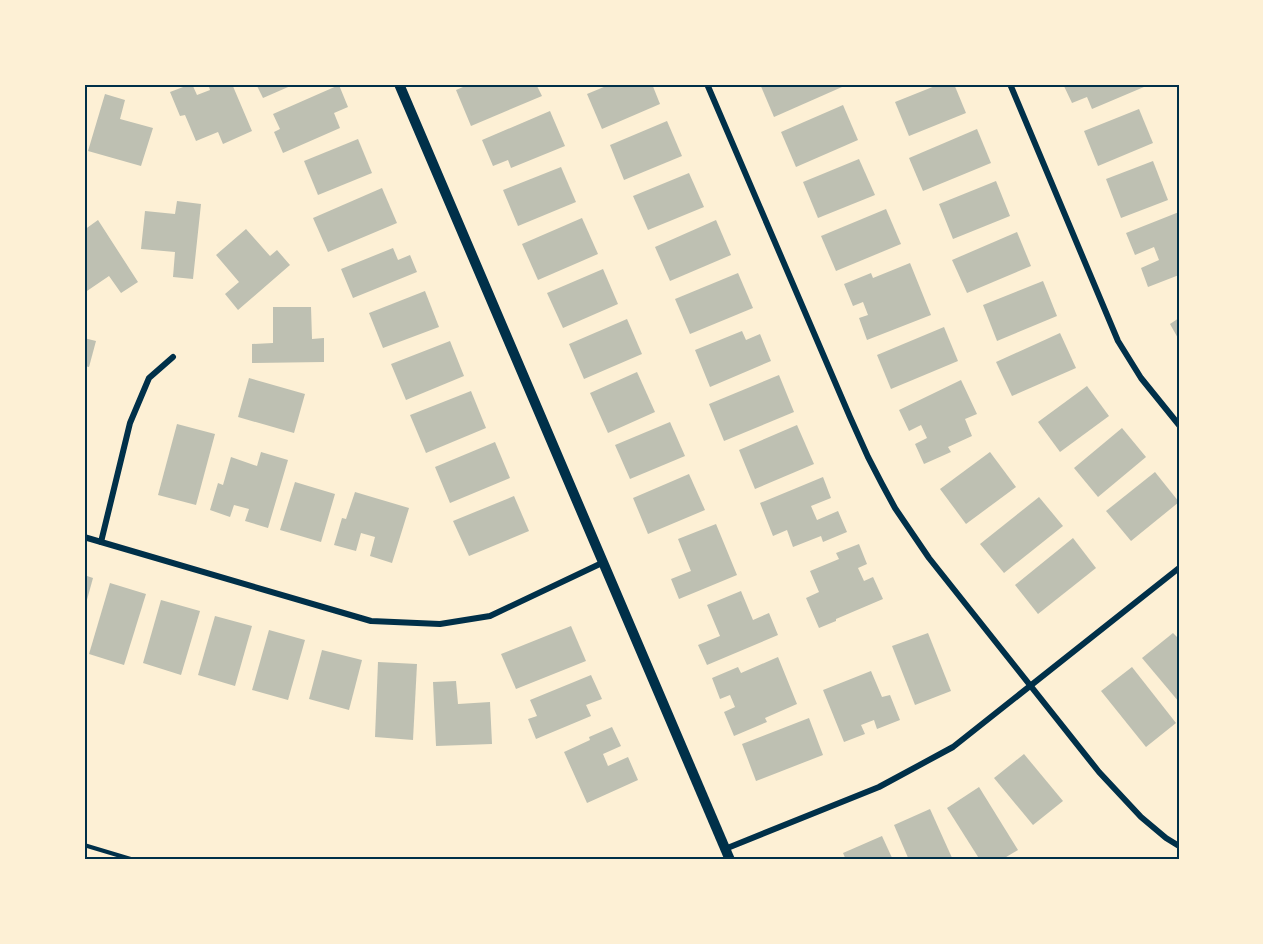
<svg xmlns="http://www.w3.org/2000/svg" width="1263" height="944" font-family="'Titillium Web',sans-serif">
  <rect width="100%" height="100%" fill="#fdf0d5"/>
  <!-- building -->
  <g fill="#bec0b2">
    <path d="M191 84H192L197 95 210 90 208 84H232L252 131 223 144 218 132 196 141 185 115 180 116 170 92Z"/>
    <path d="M256 84H295L263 98Z"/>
    <path d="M470 84H536L542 96 471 126 456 90Z"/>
    <path d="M611 84H652L660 104 602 129 587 94Z"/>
    <path d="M760 84H841L842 87 774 117Z"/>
    <path d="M940 84H954L966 113 909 136 895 102Z"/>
    <path d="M1063 84H1151L1092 109 1087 97 1072 103Z"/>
    <path d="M339 85 348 107 334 113 340 128 283 153 274 132 280 129 273 114Z"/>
    <path d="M105 94 125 100 120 119 153 128 141 166 88 151Z"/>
    <path d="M843 105 858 140 796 167 781 132Z"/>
    <path d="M1139 109 1153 143 1098 166 1084 131Z"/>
    <path d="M550 111 565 146 511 168 508 160 493 166 482 140Z"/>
    <path d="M667 121 682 156 624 180 610 145Z"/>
    <path d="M977 129 991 163 923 191 909 158Z"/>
    <path d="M358 139 372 173 318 195 304 161Z"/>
    <path d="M859 159 875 195 818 218 803 182Z"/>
    <path d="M1153 161 1168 200 1121 218 1106 179Z"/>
    <path d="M561 167 576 202 518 226 503 190Z"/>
    <path d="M689 173 704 207 648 230 633 196Z"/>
    <path d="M996 181 1010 216 953 239 939 204Z"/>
    <path d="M382 188 397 223 328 252 313 218Z"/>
    <path d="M177 201 201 204 193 279 173 277 175 252 141 249 145 211 175 214Z"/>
    <path d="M886 209 901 244 836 271 821 236Z"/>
    <path d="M1179 212V275L1148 287 1141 268 1159 260 1154 247 1135 255 1126 233Z"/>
    <path d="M582 218 598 254 538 280 522 244Z"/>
    <path d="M98 220 138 282 121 293 109 276 84 293V248L85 247 84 245V230Z"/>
    <path d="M716 220 731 255 670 281 655 247Z"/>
    <path d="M246 229 270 256 277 250 290 265 238 310 225 294 239 282 216 255Z"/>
    <path d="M1017 232 1031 266 967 293 952 260Z"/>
    <path d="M393 248 398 260 410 255 417 272 353 298 341 269Z"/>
    <path d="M910 263 931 315 867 340 859 318 868 315 863 302 853 306 844 284 871 273 873 278Z"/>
    <path d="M603 269 618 304 563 328 547 293Z"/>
    <path d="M738 273 753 308 690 334 675 299Z"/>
    <path d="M1043 281 1057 316 997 341 983 305Z"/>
    <path d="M425 291 439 327 383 348 369 313Z"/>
    <path d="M273 307H311L312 339 324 338V362L252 363V344L273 343Z"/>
    <path d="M1179 318V340L1170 324Z"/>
    <path d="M627 319 642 354 584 379 569 344Z"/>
    <path d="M944 327 958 361 891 389 877 355Z"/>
    <path d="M742 331 746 340 760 334 771 361 710 387 695 350Z"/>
    <path d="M1060 333 1076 368 1012 396 996 362Z"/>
    <path d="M84 338 96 341 89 367 84 366Z"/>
    <path d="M450 341 464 376 406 400 391 364Z"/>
    <path d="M637 372 655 412 608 433 590 393Z"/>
    <path d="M779 375 794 412 724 441 709 404Z"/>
    <path d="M249 378 305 394 294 433 238 417Z"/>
    <path d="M961 380 977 414 965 419 972 436 948 447 951 452 924 464 915 444 927 438 921 425 909 431 899 410Z"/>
    <path d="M1087 386 1109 416 1060 452 1038 422Z"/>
    <path d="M471 391 486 428 426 453 410 415Z"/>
    <path d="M670 422 685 456 630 479 615 445Z"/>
    <path d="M177 424 215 434 196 505 158 495Z"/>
    <path d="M797 425 814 464 755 489 739 450Z"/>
    <path d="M1122 428 1146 457 1098 497 1074 468Z"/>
    <path d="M495 442 510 478 450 503 435 467Z"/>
    <path d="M261 452 288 460 268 528 245 521 249 509 234 505 230 517 210 510 218 483 223 485 231 457 257 466Z"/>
    <path d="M990 452 1016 487 966 524 940 489Z"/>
    <path d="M1155 472 1179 502 1131 541 1106 511Z"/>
    <path d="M689 474 705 510 648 534 633 498Z"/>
    <path d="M823 477 831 498 811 506 817 520 838 511 847 532 823 542 821 536 793 547 787 530 773 536 760 503Z"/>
    <path d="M295 482 335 494 321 542 280 530Z"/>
    <path d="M355 492 409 508 392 563 370 556 375 537 361 533 356 551 334 545 342 518 346 519Z"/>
    <path d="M514 496 529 531 469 556 453 521Z"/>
    <path d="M1039 497 1063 526 1004 573 980 544Z"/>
    <path d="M716 524 737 575 679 599 671 579 691 571 678 539Z"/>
    <path d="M1073 538 1096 568 1038 614 1015 585Z"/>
    <path d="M859 544 867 564 858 568 864 581 873 577 883 599 836 619V621L819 628 806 598 819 592 810 571 839 559 836 553Z"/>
    <path d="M84 575 93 578 85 607H84Z"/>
    <path d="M110 583 146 594 124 665 89 654Z"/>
    <path d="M741 591 753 620 769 613 778 635 707 665 698 645 720 636 707 605Z"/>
    <path d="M161 600 200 611 181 675 143 663Z"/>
    <path d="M215 616 252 626 235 686 198 675Z"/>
    <path d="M571 626 586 661 516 689 501 654Z"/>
    <path d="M269 630 305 640 288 700 252 690Z"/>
    <path d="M928 633 951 691 915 705 892 646Z"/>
    <path d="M1173 633 1179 639V702L1142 658Z"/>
    <path d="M322 650 362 660 349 710 309 699Z"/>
    <path d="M778 657 797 704 765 718 767 722 734 736 724 712 735 707 730 695 720 699 712 678 738 667 741 673Z"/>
    <path d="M378 662 417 664 413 740 375 737Z"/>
    <path d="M1132 667 1176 723 1146 747 1101 691Z"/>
    <path d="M871 671 882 697 890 695 900 720 877 729 874 720 861 725 865 734 844 742 823 690Z"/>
    <path d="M591 675 602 699 586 705 591 716 536 739 528 719 537 716 530 700Z"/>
    <path d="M456 681 458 704 490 702 492 744 436 746 433 682Z"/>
    <path d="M809 718 823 755 756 781 742 744Z"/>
    <path d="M612 727 621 746 603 754 608 766 628 757 638 780 587 803 564 752 590 740 589 737Z"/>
    <path d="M1024 754 1063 801 1033 825 994 778Z"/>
    <path d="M979 787 1018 850 1001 860H980L947 808Z"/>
    <path d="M930 809 953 860H909L894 825Z"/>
    <path d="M882 836 893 860H846L843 853Z"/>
  </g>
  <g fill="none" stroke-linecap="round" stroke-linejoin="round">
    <!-- path -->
    <path stroke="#003049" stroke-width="4" d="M84 845 134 860"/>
    <!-- minor -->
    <g stroke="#003049" stroke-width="6">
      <path d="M707 84 850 417 868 457 882 484 895 508 929 558 1099 772 1141 817 1166 838 1179 846"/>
      <path d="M1010 84 1118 341 1141 378 1179 425"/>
      <path d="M84 537 371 621 440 624 490 616 604 562"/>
      <path d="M101 542 130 423 149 378 173 357"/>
      <path d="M725 849 879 787 953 747 1179 568"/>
    </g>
    <!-- tertiary -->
    <path stroke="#003049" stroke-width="10" d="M399 84 730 860"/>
  </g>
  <!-- border -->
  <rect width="1263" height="944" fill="none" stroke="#fdf0d5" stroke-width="171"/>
  <rect x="86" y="86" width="1092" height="772" fill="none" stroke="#003049" stroke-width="2"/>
</svg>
